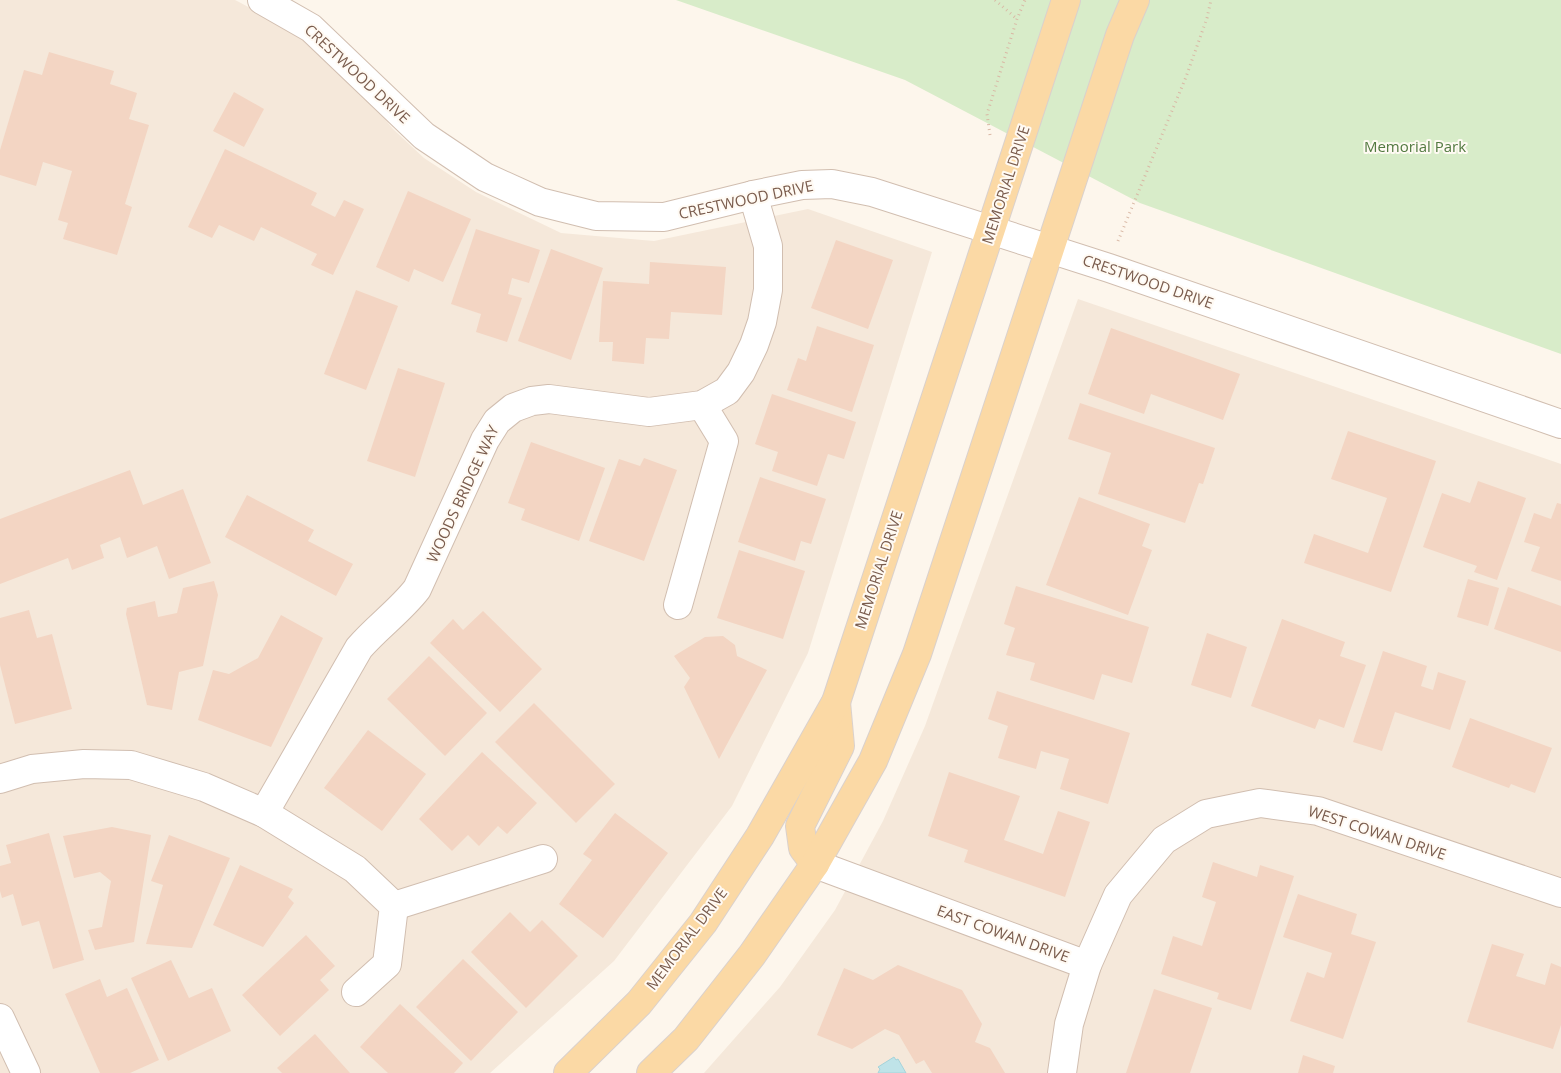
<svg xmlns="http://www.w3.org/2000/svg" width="1561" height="1073" font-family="'Open Sans',sans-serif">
  <rect width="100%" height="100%" fill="#fdf6ec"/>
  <!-- residential -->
  <g fill="#f5e8da">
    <path d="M0 0H235L239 2 291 30 326 56 361 90 393 129 424 158 476 192 561 233 654 241 808 209 932 252 808 653 732 806 614 961 490 1073H0Z"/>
    <path d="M1078 299 1561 464V1073H704L780 987 835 910 883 821 925 726Z"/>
  </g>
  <!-- green -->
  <path fill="#d8ecc9" d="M676 0H1561V354L1140 203 905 80Z"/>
  <!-- water -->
  <path fill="#bfe3e8" stroke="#a5d3da" d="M894 1057 896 1060 898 1059 906 1073H878L880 1069 878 1067Z"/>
  <!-- building -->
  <g fill="#f3d5c3">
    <path d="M49 52 114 71 110 84 137 93 129 119 149 125 125 204 132 207 117 255 63 239 68 223 58 220 72 171 43 162 36 186 0 175V150L24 70 42 75Z"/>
    <path d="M234 92 264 109 244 147 213 131Z"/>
    <path d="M225 149 317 193 311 205 335 217 344 200 364 209 333 275 311 265 317 254 261 227 254 241 219 225 212 238 188 227Z"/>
    <path d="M408 191 471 219 443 282 414 269 409 282 376 267Z"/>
    <path d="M476 229 540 250 529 283 512 278 508 294 522 298 507 342 476 332 481 314 451 304Z"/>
    <path d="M836 240 893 260 868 329 811 308Z"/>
    <path d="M551 249 603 268 571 360 518 341Z"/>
    <path d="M650 262 726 267 722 315 671 312 669 339 646 338 644 364 612 361 613 342H599L603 281 649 284Z"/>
    <path d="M356 290 398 306 366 390 324 374Z"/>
    <path d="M817 326 874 345 852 412 787 390 798 358 806 361Z"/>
    <path d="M1111 328 1240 374 1223 420 1151 394 1144 414 1088 394Z"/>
    <path d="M398 368 445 383 415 477 367 461Z"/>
    <path d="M772 394 856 422 844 459 828 454 817 486 772 471 778 452 755 444Z"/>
    <path d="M1080 403 1215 448 1203 484 1199 483 1185 523 1098 494 1111 453 1068 439Z"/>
    <path d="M1348 431 1436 461 1391 592 1304 563 1314 534 1368 553 1387 498 1331 479Z"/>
    <path d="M531 442 605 468 579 541 521 520 525 509 508 503Z"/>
    <path d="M644 458 677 470 644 561 589 541 619 459 640 466Z"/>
    <path d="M130 470 143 505 183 489 211 563 169 579 157 546 127 558 120 537 100 545 104 558 72 570 68 558 0 584V519Z"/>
    <path d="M760 477 826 499 811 544 801 541 795 561 738 542Z"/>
    <path d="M1478 481 1526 498 1497 580 1474 572 1477 566 1423 547 1442 493 1470 503Z"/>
    <path d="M247 495 314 530 308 541 353 564 336 596 225 537Z"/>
    <path d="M1079 497 1150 524 1142 546 1152 550 1128 615 1046 585Z"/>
    <path d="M1557 503 1561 504V581L1531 571 1540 547 1524 542 1534 513 1551 519Z"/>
    <path d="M739 550 805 571 783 639 717 618Z"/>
    <path d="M1468 579 1499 588 1488 626 1457 617Z"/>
    <path d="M214 581 218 595 203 666 179 672 172 710 147 705 126 614 127 608 155 601 158 617 177 613 183 588Z"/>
    <path d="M1016 586 1149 627 1132 683 1102 674 1094 700 1030 680 1035 663 1006 655 1015 628 1004 624Z"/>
    <path d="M1508 587 1561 606V652L1494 629Z"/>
    <path d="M29 610 37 638 52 634 72 709 15 724 0 665V618Z"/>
    <path d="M483 611 542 669 500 712 430 643 453 619 463 630Z"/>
    <path d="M281 615 323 638 271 747 198 720 213 670 229 674 258 658Z"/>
    <path d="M1282 619 1345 642 1340 656 1366 665 1344 728 1319 719 1315 729 1251 706Z"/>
    <path d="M1207 633 1247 647 1231 698 1191 685Z"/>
    <path d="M723 636 735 645 737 656 767 670 719 759 684 687 690 678 674 656 705 637Z"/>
    <path d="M1383 651 1427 666 1421 686 1433 690 1438 672 1466 681 1450 730 1395 712 1382 751 1353 742Z"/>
    <path d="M429 656 487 713 445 756 387 699Z"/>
    <path d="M997 691 1130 733 1108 804 1060 789 1069 759 1041 751 1036 769 998 758 1008 726 988 719Z"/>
    <path d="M534 703 615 784 576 823 495 742Z"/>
    <path d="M1470 718 1552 748 1535 793 1511 784 1509 788 1452 767Z"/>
    <path d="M368 730 426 774 382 831 324 788Z"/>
    <path d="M482 752 537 803 507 834 498 826 479 846 468 835 452 851 419 819Z"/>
    <path d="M949 772 1020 796 1004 840 1043 854 1058 811 1090 822 1065 897 964 862 968 850 928 836Z"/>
    <path d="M615 813 668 853 603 938 559 904 592 860 583 854Z"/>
    <path d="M112 827 151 835 134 942 95 950 88 930 102 927 111 881 100 872 74 878 63 836Z"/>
    <path d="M49 833 84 960 53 969 39 921 22 926 13 894 2 898 0 891V866L11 863 6 845Z"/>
    <path d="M169 835 230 858 192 948 146 944 163 885 151 881Z"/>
    <path d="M1213 862 1257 877 1260 865 1294 876 1251 1010 1217 999 1219 993 1161 974 1173 936 1202 946 1216 902 1202 897Z"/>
    <path d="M240 865 293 889 288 897 294 903 263 947 213 925Z"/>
    <path d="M1298 894 1357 914 1351 934 1376 942 1343 1039 1290 1021 1307 972 1324 978 1332 953 1283 937Z"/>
    <path d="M510 912 530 932 542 920 578 956 526 1008 471 952Z"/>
    <path d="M306 935 335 966 320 980 329 990 280 1036 242 995Z"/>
    <path d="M1492 944 1524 954 1516 976 1545 985 1551 963 1561 967V1025L1553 1049 1467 1022Z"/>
    <path d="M463 959 518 1012 471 1061 416 1007Z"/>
    <path d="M171 960 189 998 212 988 231 1031 168 1061 131 978Z"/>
    <path d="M898 965 962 990 982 1024 975 1042 990 1048 1005 1073H932L924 1060 916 1064 899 1035 885 1029 852 1049 817 1035 844 968 873 980Z"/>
    <path d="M100 979 107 997 127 988 159 1060 130 1073H100L65 994Z"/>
    <path d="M1154 989 1212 1008 1190 1073H1126Z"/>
    <path d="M400 1004 463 1063 454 1073H388L360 1047Z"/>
    <path d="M315 1034 350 1073H282L277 1068Z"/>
    <path d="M1303 1055 1335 1066 1333 1073H1298Z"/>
  </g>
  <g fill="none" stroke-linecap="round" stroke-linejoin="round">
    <defs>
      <g id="minor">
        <path d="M262 0 311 28 424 136 485 177 540 202 596 216 664 217 753 195 802 185 832 184 872 192 1109 268 1561 424"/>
        <path d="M678 605 724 441 702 405"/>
        <path d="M0 779 32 769 84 764 131 765 204 787 264 813 355 869 394 906 387 964 356 992"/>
        <path d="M264 813 359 648C377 627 400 611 417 589L485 440 497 421 513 408 532 401 549 399 649 412 702 405 727 391 741 372 754 345 762 322 768 290V246L753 195"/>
        <path d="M815 864 1087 965"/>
        <path d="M394 906 543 859"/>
        <path d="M0 1018 26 1073"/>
        <path d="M1062 1073 1069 1024 1087 965 1118 895 1164 840 1206 814 1260 803 1318 811 1561 893"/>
      </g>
      <g id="major">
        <path d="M815 864 803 848 800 826 840 746 836 702"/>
        <path d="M568 1073 639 1003 703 923 760 836 836 702 1066 0"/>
        <path d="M651 1073 686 1039 752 955 815 864 873 761 917 654 1120 35 1135 0"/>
      </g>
    </defs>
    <!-- minor casing -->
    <use href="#minor" stroke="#d1beb0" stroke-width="30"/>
    <!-- major casing -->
    <use href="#major" stroke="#dad1cd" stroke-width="30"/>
    <!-- path -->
    <g stroke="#d9b8a5" stroke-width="3" stroke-dasharray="1 4" stroke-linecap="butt">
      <path d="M995 0 1017 19"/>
      <path d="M990 135 987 114 1017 19 1025 0"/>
      <path d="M1118 241 1186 77 1207 18 1211 0"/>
    </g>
    <!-- minor -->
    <use href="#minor" stroke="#fff" stroke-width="28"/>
    <!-- major -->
    <use href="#major" stroke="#fbd9a5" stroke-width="28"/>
  </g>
  <g text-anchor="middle" stroke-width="4" stroke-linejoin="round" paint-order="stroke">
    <!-- street labels -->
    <g font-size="15" fill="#7a5c4d" stroke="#fffaf3">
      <text transform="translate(357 74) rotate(43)" y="5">CRESTWOOD DRIVE</text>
      <text transform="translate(1006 185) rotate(-72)" y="5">MEMORIAL DRIVE</text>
      <text transform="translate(746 200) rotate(-12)" y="5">CRESTWOOD DRIVE</text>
      <text transform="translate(1148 282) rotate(19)" y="5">CRESTWOOD DRIVE</text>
      <text transform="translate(463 494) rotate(-65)" y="5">WOODS BRIDGE WAY</text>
      <text transform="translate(879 570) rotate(-72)" y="5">MEMORIAL DRIVE</text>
      <text transform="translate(1377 833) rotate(18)" y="5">WEST COWAN DRIVE</text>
      <text transform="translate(1003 934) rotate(20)" y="5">EAST COWAN DRIVE</text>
      <text transform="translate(687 939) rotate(-53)" y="5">MEMORIAL DRIVE</text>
    </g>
    <!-- park labels -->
    <g font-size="15" fill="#537a41" stroke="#fffaf3">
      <text x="1415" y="152">Memorial Park</text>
    </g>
  </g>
</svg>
